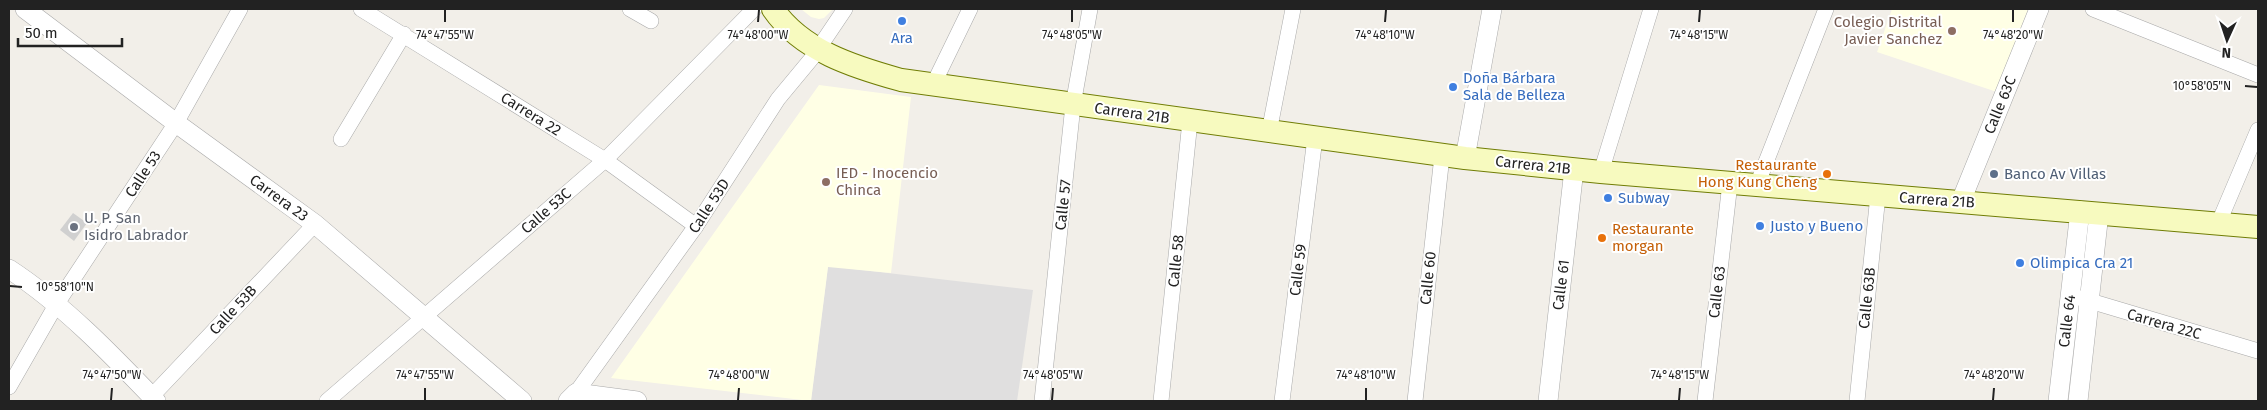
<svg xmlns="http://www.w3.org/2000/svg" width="2267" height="410" font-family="'Fira Sans',sans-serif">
  <rect width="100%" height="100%" fill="#f2efe9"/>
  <!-- residential -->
  <path fill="#e0dfdf" d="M828 266 1033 290 1017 401H811Z"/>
  <!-- education -->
  <g fill="#ffffe5">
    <path d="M801 9H833L824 18 819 19 811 17Z"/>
    <path d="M1892 9H2028L1997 92 1877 52Z"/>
    <path d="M819 85 911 97 891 273 828 267 811 401 611 378Z"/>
  </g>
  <!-- religious -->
  <path fill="#d0d0d0" d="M73 213 87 223 74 241 60 230Z"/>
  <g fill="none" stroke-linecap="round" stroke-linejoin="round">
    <defs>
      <g id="minor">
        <path d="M361 9 605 160 696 226"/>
        <path d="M630 9 651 21"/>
        <path d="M2093 9 2258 75"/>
        <path d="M933 85 970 9"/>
        <path d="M1269 132 1293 9"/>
        <path d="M341 139 404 34"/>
        <path d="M1601 172 1651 9"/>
        <path d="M1757 185 1826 9"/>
        <path d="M2219 222 2258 130"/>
        <path d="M2080 298 2258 351"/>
        <path d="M9 387 56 305 176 123 240 9"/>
        <path d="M576 393 696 226 778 99 812 58 845 9"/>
        <path d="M151 397 315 224"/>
        <path d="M327 401 605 160 754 9"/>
        <path d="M1042 401 1073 105 1090 9"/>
        <path d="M1161 401 1190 121"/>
        <path d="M1282 401 1315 138"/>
        <path d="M1415 401 1442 156"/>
        <path d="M1705 401 1730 183"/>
        <path d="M1857 401 1878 195"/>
      </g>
      <g id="tertiary">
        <path d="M25 9 176 123 315 224 522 401"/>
        <path d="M1465 158 1492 9"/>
        <path d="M1961 201 2039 9"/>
        <path d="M9 269C64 305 111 354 156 401"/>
        <path d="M568 401 576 393 637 401"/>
        <path d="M1548 401 1574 169"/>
        <path d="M2058 401 2080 211"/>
        <path d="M2078 401 2099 213"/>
      </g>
      <path id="secondary" d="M773 9C802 51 854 67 901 80L1465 158 1601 172 2258 227"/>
    </defs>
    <!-- minor casing -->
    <use href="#minor" stroke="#a9a9a9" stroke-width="16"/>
    <!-- tertiary casing -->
    <use href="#tertiary" stroke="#a9a9a9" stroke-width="20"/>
    <!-- secondary casing -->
    <use href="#secondary" stroke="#707d05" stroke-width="24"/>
    <!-- minor -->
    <use href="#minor" stroke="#fff" stroke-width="15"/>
    <!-- tertiary -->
    <use href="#tertiary" stroke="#fff" stroke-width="19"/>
    <!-- secondary -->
    <use href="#secondary" stroke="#f7fabf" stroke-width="22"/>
  </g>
  <!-- ticks -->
  <path fill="none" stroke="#222" stroke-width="2" d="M445 22V10M758 22 759 10M1072 22V10M1385 22 1386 10M1699 22 1700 10M2013 22V10M2245 86 2257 87M10 286 22 287M111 400 112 388M425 400V388M738 400 739 388M1052 400 1053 388M1366 400V388M1679 400 1680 388M1993 400 1994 388"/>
  <!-- markers -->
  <g fill="#3f7fe0" stroke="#fff" stroke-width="2">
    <circle cx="902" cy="21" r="5"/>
    <circle cx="1453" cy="87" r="5"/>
    <circle cx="1608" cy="198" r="5"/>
    <circle cx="1760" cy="226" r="5"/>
    <circle cx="2020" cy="263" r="5"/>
  </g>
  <g fill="#8d6e63" stroke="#fff" stroke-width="2">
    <circle cx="1952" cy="31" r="5"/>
    <circle cx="826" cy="182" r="5"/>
  </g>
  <g fill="#e8710a" stroke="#fff" stroke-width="2">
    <circle cx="1827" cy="174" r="5"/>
    <circle cx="1602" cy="238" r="5"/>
  </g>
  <circle fill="#5c6f8a" stroke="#fff" stroke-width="2" cx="1994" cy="174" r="5"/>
  <circle fill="#6b7280" stroke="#fff" stroke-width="2" cx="74" cy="227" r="5"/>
  <g text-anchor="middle" stroke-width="4" stroke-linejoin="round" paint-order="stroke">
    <!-- education labels -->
    <g font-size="15" fill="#785e54" stroke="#fff" text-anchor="end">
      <text x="1942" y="27">Colegio Distrital<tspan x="1942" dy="17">Javier Sanchez</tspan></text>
      <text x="836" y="178" text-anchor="start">IED - Inocencio<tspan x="836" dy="17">Chinca</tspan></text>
    </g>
    <!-- shop labels -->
    <g font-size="15" fill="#366cbe" stroke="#fff" text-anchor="start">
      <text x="902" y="43" text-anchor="middle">Ara</text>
      <text x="1463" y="83">Doña Bárbara<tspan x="1463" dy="17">Sala de Belleza</tspan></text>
      <text x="1618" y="203">Subway</text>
      <text x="1770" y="231">Justo y Bueno</text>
      <text x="2030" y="268">Olimpica Cra 21</text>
    </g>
    <!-- street labels -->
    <g font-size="15" fill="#222" stroke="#fff">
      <text transform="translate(2000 105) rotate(-68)" y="5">Calle 63C</text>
      <text transform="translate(1132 113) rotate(8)" y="5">Carrera 21B</text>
      <text transform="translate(531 114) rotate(32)" y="5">Carrera 22</text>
      <text transform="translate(1533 165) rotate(6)" y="5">Carrera 21B</text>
      <text transform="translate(143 174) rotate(-57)" y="5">Calle 53</text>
      <text transform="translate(279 198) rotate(36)" y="5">Carrera 23</text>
      <text transform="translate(1937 200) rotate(4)" y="5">Carrera 21B</text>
      <text transform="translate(1063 205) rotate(-84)" y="5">Calle 57</text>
      <text transform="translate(709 206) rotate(-57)" y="5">Calle 53D</text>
      <text transform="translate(546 211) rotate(-41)" y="5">Calle 53C</text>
      <text transform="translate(1176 261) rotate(-84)" y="5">Calle 58</text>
      <text transform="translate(1298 270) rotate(-83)" y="5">Calle 59</text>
      <text transform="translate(1428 278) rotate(-84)" y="5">Calle 60</text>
      <text transform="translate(1561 285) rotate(-83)" y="5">Calle 61</text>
      <text transform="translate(1717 292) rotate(-83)" y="5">Calle 63</text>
      <text transform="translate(1867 298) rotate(-84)" y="5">Calle 63B</text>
      <text transform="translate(233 310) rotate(-47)" y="5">Calle 53B</text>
      <text transform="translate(2067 321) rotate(-83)" y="5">Calle 64</text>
      <text transform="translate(2164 324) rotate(16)" y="5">Carrera 22C</text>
    </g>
    <!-- food labels -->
    <g font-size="15" fill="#c56008" stroke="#fff" text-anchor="end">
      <text x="1817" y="170">Restaurante<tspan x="1817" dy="17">Hong Kung Cheng</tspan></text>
      <text x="1612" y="234" text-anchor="start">Restaurante<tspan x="1612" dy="17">morgan</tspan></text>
    </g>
    <!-- service labels -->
    <g font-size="15" fill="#4e5e75" stroke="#fff" text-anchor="start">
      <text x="2004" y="179">Banco Av Villas</text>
    </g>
    <!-- worship labels -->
    <g font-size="15" fill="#5b616d" stroke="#fff" text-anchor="start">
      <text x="84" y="223">U. P. San<tspan x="84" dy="17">Isidro Labrador</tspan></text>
    </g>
  </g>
  <g font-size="12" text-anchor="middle" fill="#222" stroke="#fff" stroke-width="4" stroke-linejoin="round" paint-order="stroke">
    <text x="445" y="39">74°47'55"W</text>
    <text x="758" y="39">74°48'00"W</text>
    <text x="1072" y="39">74°48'05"W</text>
    <text x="2013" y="39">74°48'20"W</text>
    <text x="1385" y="39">74°48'10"W</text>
    <text x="1699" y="39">74°48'15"W</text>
    <text x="2202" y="90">10°58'05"N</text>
    <text x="65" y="291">10°58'10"N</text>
    <text x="112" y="379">74°47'50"W</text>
    <text x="425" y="379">74°47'55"W</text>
    <text x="739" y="379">74°48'00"W</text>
    <text x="1053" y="379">74°48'05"W</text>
    <text x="1366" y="379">74°48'10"W</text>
    <text x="1680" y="379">74°48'15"W</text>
    <text x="1994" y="379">74°48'20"W</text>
  </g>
  <!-- border -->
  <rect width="2267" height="410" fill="none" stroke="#222222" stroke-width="20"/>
  <!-- north arrow -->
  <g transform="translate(2227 40) rotate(183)" stroke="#ffffff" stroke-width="4" paint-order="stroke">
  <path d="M0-4L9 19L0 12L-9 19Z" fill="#222222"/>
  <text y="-8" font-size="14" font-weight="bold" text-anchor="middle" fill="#222222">N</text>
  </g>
  <!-- scale -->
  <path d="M18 38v8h104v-8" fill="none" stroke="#222222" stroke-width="2.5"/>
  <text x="25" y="38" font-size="15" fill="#222222" stroke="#ffffff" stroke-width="4" paint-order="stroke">50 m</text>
</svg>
